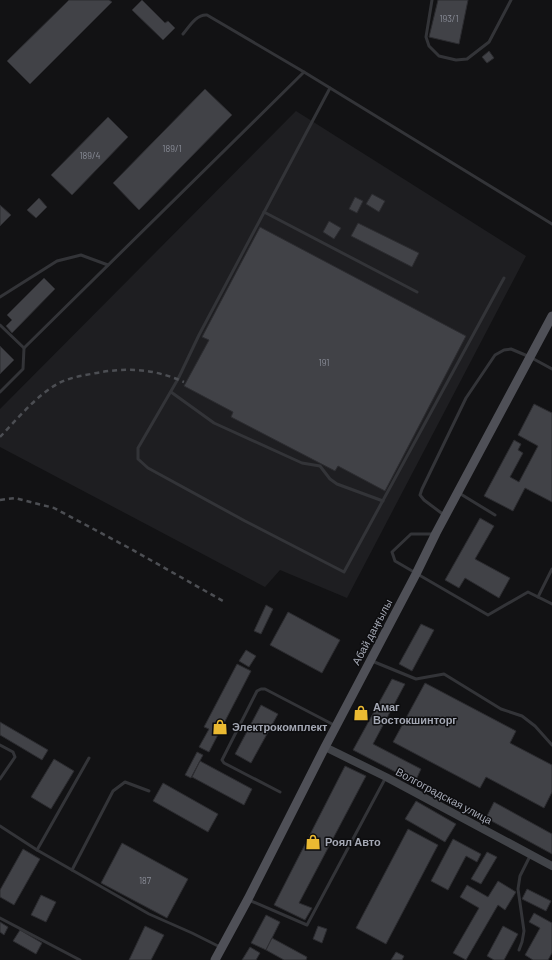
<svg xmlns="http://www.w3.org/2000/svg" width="552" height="960" font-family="Barlow,sans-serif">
  <rect width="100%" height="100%" fill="#121214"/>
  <!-- built -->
  <path fill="#1e1e21" d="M296 111 526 256 347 598 280 570 265 587 0 447V409Z"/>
  <!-- building -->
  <g fill="#414247" stroke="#2c2c30">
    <path d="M69 0H109L112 2 30 84 7 61Z"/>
    <path d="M142 0 165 23 168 21 175 28 163 40 132 10Z"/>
    <path d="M438 0H468L459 44 429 37Z"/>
    <path d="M489 51 494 58 487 63 482 57Z"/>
    <path d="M205 89 232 115 139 210 113 183Z"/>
    <path d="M108 117 128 137 72 195 51 175Z"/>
    <path d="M372 194 385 201 379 212 366 204Z"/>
    <path d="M355 197 363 201 357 213 349 209Z"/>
    <path d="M39 198 47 207 36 218 27 210Z"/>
    <path d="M0 205 11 215 0 226Z"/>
    <path d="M329 221 341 228 334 239 323 232Z"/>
    <path d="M358 223 419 253 412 267 351 236Z"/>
    <path d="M260 227 466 336 385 491 338 466 335 471 231 417 233 412 184 386 209 340 202 337Z"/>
    <path d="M44 278 55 289 12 333 6 326 12 320 7 315Z"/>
    <path d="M0 346 14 360 0 374Z"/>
    <path d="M534 404 552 413V502L525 488 513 511 484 496 514 440 521 444 518 450 523 453 510 477 519 482 538 446 518 435Z"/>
    <path d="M480 518 494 526 475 559 510 578 499 598 465 578 459 588 445 580Z"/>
    <path d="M266 605 273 609 261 634 254 631Z"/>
    <path d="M288 612 340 640 322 673 270 645Z"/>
    <path d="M421 624 434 630 412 671 399 664Z"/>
    <path d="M246 650 256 656 249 667 239 661Z"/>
    <path d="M237 664 251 671 209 752 199 747 209 729 204 727Z"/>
    <path d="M392 679 405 684 373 744 421 769 415 782 353 750Z"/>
    <path d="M425 683 516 731 510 743 552 765V792L544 808 486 777 480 788 393 742Z"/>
    <path d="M261 705 278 714 251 763 235 754Z"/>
    <path d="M0 722 48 750 42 760 0 735Z"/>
    <path d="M197 752 203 755 191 778 185 775Z"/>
    <path d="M54 759 74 771 51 809 31 797Z"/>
    <path d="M200 761 252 789 244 805 192 777Z"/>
    <path d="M345 766 366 776 299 903 312 908 305 920 274 905Z"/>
    <path d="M163 783 218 814 208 832 153 801Z"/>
    <path d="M416 801 456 824 445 842 405 819Z"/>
    <path d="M494 802 552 834V854L486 818Z"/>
    <path d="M408 829 438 845 386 944 356 928Z"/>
    <path d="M453 839 481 854 477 862 466 856 448 890 431 881Z"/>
    <path d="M122 843 188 879 167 918 101 883Z"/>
    <path d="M23 849 40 859 14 905 0 897V890Z"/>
    <path d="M487 852 497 857 481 884 471 879Z"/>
    <path d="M498 881 516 892 505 910 498 905 466 960 453 953 479 908 460 897 467 885 488 897Z"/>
    <path d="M527 889 551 901 546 911 522 899Z"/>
    <path d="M41 895 56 902 46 922 31 915Z"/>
    <path d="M534 913 552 923V953L548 960H533L525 955 540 928 529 922Z"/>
    <path d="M266 915 280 922 266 950 251 943Z"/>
    <path d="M0 922 8 927 4 935 0 932Z"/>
    <path d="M145 926 164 935 151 960H129Z"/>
    <path d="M318 926 327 929 322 943 313 939Z"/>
    <path d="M503 926 518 934 504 960H494L487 956Z"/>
    <path d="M20 930 42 943 36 954 13 941Z"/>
    <path d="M272 938 307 957 306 960H284L266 950Z"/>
    <path d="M250 947 260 953 256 960H242Z"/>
    <path d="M396 952 404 956 402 960H391Z"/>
  </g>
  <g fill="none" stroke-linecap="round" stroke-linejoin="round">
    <!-- lane -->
    <g stroke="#333438" stroke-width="3">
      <path d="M432 0 426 37 429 46 439 56 456 60 467 59 489 42 511 0"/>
      <path d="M183 34C189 27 196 14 207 15L304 72 552 224"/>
      <path d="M330 88 199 335 178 379 138 448V459L148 468 245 521 344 572 504 278"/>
      <path d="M264 212 417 292"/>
      <path d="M0 297 57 261 81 255 108 265"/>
      <path d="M0 325 24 348"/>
      <path d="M0 392 23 369 24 348 304 72"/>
      <path d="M171 392 214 423 302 463 320 466 330 479 337 484 383 501"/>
      <path d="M459 493 495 515"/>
      <path d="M444 515 424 500 420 495 422 489 466 398 495 355 504 350 511 349 530 357 552 369"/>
      <path d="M435 534H411L392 552 395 561 488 615 528 592 552 604"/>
      <path d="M538 597 552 569"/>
      <path d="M372 661 416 679 444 674 501 709 522 716 535 726 552 745"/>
      <path d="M0 745 13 752 15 757 0 779"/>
      <path d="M280 792 224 763 222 760 257 691 261 689H265L334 725"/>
      <path d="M0 826 37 850 149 914 192 933 220 947"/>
      <path d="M37 850 89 758"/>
      <path d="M72 870 113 791 125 782 149 791"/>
      <path d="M249 900 307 925 386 777"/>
      <path d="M0 918 80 960"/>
      <path d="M519 950 522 942 524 931 518 889 520 876 530 856"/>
    </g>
    <!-- secondary -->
    <path stroke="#414348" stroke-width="8" d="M325 747 386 777 552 866"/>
    <!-- primary -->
    <path stroke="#4f5057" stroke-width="9" d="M215 960 248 899 325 747 416 574 436 533 552 316"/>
    <!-- rail -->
    <g stroke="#4c4e53" stroke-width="2.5" stroke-dasharray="5 4" stroke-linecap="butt">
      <path d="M0 437C17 419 37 395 59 383 69 378 80 376 91 374 125 367 152 368 184 382"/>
      <path d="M0 500 15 498 54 508 131 549 223 601"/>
    </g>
  </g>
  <!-- icons -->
  <defs>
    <symbol id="shop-bare" viewBox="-9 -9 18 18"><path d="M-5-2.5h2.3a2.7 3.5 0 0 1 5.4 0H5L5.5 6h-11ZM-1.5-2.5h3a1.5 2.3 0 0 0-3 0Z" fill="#ebba32" stroke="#0d0d0f" stroke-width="2.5" paint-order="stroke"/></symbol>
  </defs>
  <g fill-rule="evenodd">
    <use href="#shop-bare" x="350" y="702" width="22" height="22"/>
    <use href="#shop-bare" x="209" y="716" width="22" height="22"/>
    <use href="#shop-bare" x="302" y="831" width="22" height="22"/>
  </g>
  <g text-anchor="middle" stroke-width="3" stroke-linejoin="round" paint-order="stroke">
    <!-- number labels -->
    <g font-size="9" fill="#8b8e99">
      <text x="449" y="22">193/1</text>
      <text x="172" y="152">189/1</text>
      <text x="90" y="159">189/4</text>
      <text x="324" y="366">191</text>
      <text x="145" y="884">187</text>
    </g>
    <!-- street labels -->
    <g font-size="11" fill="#a4a8b4" stroke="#0d0d0f">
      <text transform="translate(372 632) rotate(-62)" y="4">Абай даңғылы</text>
      <text transform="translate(444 796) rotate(28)" y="4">Волгоградская улица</text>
    </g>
    <!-- poi labels -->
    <g font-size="11" font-weight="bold" fill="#a4a8b4" stroke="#0d0d0f" text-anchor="start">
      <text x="373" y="711">Амаг<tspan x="373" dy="13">Востокшинторг</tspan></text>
      <text x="232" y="731">Электрокомплект</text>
      <text x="325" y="846">Роял Авто</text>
    </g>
  </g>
</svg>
